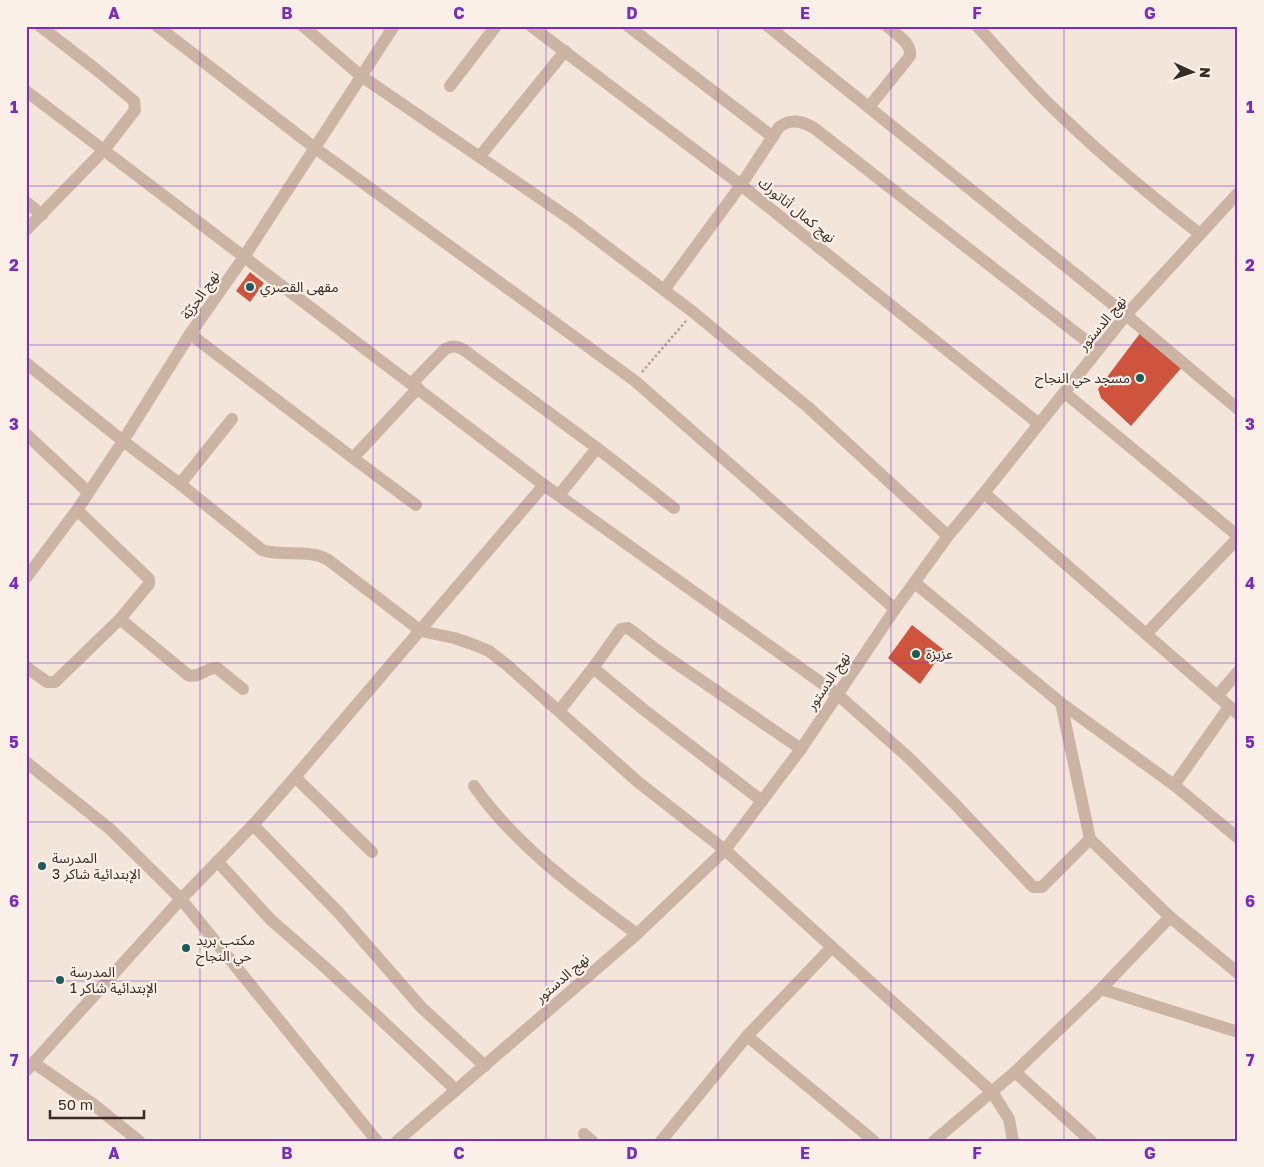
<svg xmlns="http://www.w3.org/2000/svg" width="1264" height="1167" font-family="'Golos Text','Noto Sans Arabic',sans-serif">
  <rect width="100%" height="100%" fill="#f3e5da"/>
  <!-- building -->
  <g fill="#ce543e">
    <path d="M250 272 264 283 250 302 236 291Z"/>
    <path d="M1141 332 1182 367 1131 426 1101 398 1098 389Z"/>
    <path d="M912 625 944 650 920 684 888 658Z"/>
  </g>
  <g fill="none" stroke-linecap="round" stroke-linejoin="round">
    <!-- path -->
    <path stroke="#b89e8f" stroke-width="2.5" stroke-dasharray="2.5 2.5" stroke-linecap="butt" d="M642 372 686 321"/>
    <!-- minor -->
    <g stroke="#ccb4a5" stroke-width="12">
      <path d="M157 26 315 148 635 381 895 609"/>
      <path d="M303 26 361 76 569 218 693 312 809 408 948 536"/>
      <path d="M531 26 741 185 1039 424"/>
      <path d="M628 26 773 137"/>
      <path d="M768 26 1126 315 1238 409"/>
      <path d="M977 26C1000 51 1023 78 1047 102 1095 150 1147 193 1200 234"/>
      <path d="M450 86 496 26"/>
      <path d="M26 91 544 485 837 694 909 758 955 804 1033 887H1042L1090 839"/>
      <path d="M869 107 910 56C912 43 896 34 887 26"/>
      <path d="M480 156 565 51"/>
      <path d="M26 202 42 215"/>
      <path d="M26 230 104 150 135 110 134 101 98 71 40 26"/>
      <path d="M664 290 741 185 779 127C791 118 802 121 814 128L1098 350"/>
      <path d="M190 334 353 458"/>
      <path d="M26 363 123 441 180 484 262 550C283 557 307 549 327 559L421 631 454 638 472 644 489 651 507 665 638 782 725 850 992 1092 1009 1119 1013 1141"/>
      <path d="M412 383 445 349C453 345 457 346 464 350L597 448 674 508"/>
      <path d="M1065 393 1238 536"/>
      <path d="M26 434 88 492"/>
      <path d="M180 484 232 419"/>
      <path d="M984 493 1238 714"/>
      <path d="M559 495 597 448"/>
      <path d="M416 505 353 458 418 388"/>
      <path d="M26 578 77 510 123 441 190 334 244 257 394 26"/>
      <path d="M915 583 1061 703 1174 785 1238 838"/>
      <path d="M120 619 188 675C199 679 206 667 217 668L243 689"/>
      <path d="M1146 634 1238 538"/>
      <path d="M26 667 47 682H55L120 619 149 584V579L146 576 77 510"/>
      <path d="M593 668 643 709 762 801"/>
      <path d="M1217 696 1238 672"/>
      <path d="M1061 703 1090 839 1170 917 1238 973"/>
      <path d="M559 711 593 668 621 629 628 628 661 653 801 749"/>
      <path d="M26 762 110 829 181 899 377 1141"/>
      <path d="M295 777 372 852"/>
      <path d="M1174 785 1229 707"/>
      <path d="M474 786C516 846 578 891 637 934"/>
      <path d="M253 825 339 913 421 1007 485 1066"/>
      <path d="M217 861 270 919 327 969 456 1090"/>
      <path d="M1101 989 1238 1032"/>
      <path d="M747 1036 874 1141"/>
      <path d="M34 1063 93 1104 139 1141"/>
      <path d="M26 1071 181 899 253 825 295 777 544 485"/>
      <path d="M1015 1072 1091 1141"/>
      <path d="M584 1134 592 1141"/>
      <path d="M661 1141 747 1036 832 947"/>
      <path d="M934 1141 1015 1072 1101 989 1170 917"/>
    </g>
    <!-- tertiary -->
    <path stroke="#ccb4a5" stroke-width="12" d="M397 1141 637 934 725 850 801 749 895 609 948 536 984 493 1126 315 1238 193"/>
  </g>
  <!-- grid -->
  <path fill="none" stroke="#7b2cbf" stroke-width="1" stroke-opacity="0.55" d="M200 26V1141M373 26V1141M546 26V1141M718 26V1141M891 26V1141M1064 26V1141M26 186H1238M26 345H1238M26 504H1238M26 663H1238M26 822H1238M26 981H1238"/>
  <!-- markers -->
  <g fill="#1a5c5b" stroke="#fbf0e7" stroke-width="2">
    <circle cx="250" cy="287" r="5"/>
    <circle cx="1140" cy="378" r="5"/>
    <circle cx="916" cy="654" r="5"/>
    <circle cx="42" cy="866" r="5"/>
    <circle cx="186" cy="948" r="5"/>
    <circle cx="60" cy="980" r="5"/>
  </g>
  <g text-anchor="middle" stroke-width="4.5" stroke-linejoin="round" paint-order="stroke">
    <!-- street labels -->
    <g font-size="14" fill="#382b27" stroke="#fbf0e7">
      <text transform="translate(797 210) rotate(39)" y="5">نهج كمال أتاتورك</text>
      <text transform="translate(200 295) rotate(-55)" y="5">نهج الحرّيّة</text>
      <text transform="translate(1102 323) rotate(-50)" y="5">نهج الدستور</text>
      <text transform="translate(828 681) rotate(-56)" y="5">نهج الدستور</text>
      <text transform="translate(562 978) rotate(-41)" y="5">نهج الدستور</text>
    </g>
    <!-- poi labels -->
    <g font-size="14" fill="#382b27" stroke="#fbf0e7" text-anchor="start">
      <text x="260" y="292">مقهى القصري</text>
      <text x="1130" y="383" text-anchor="end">مسجد حي النجاح</text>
      <text x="926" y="659">عزيزة</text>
      <text x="52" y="863">المدرسة<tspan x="52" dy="16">الإبتدائية شاكر 3</tspan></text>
      <text x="196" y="945">مكتب بريد<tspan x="196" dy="16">حي النجاح</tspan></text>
      <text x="70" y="977">المدرسة<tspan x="70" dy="16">الإبتدائية شاكر 1</tspan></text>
    </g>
  </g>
  <!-- border -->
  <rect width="1264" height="1167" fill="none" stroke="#fbf0e7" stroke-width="55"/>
  <!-- north arrow -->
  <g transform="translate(1192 72) rotate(93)" stroke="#fbf0e7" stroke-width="4" paint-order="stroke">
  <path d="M0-4L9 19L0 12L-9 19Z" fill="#382b27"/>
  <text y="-8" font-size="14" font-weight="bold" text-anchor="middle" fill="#382b27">N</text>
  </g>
  <!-- scale -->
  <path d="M50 1110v8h94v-8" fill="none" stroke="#382b27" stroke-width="2.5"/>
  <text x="58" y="1110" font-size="15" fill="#382b27" stroke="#fbf0e7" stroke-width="4" paint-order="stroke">50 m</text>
  <rect x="28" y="28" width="1208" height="1112" fill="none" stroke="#7b2cbf" stroke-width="2"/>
  <g font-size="16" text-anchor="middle" font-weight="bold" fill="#7b2cbf">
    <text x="114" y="19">A</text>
    <text x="287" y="19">B</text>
    <text x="459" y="19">C</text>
    <text x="632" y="19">D</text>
    <text x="805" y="19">E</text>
    <text x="977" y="19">F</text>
    <text x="1150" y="19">G</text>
    <text x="14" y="113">1</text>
    <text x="1250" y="113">1</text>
    <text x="14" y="271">2</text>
    <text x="1250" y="271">2</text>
    <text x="14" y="430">3</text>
    <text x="1250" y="430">3</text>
    <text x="14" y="589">4</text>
    <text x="1250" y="589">4</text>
    <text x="14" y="748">5</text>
    <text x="1250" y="748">5</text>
    <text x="14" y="907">6</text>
    <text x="1250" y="907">6</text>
    <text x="14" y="1066">7</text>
    <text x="1250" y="1066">7</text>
    <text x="114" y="1159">A</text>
    <text x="287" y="1159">B</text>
    <text x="459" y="1159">C</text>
    <text x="632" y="1159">D</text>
    <text x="805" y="1159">E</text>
    <text x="977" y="1159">F</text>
    <text x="1150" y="1159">G</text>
  </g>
</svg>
